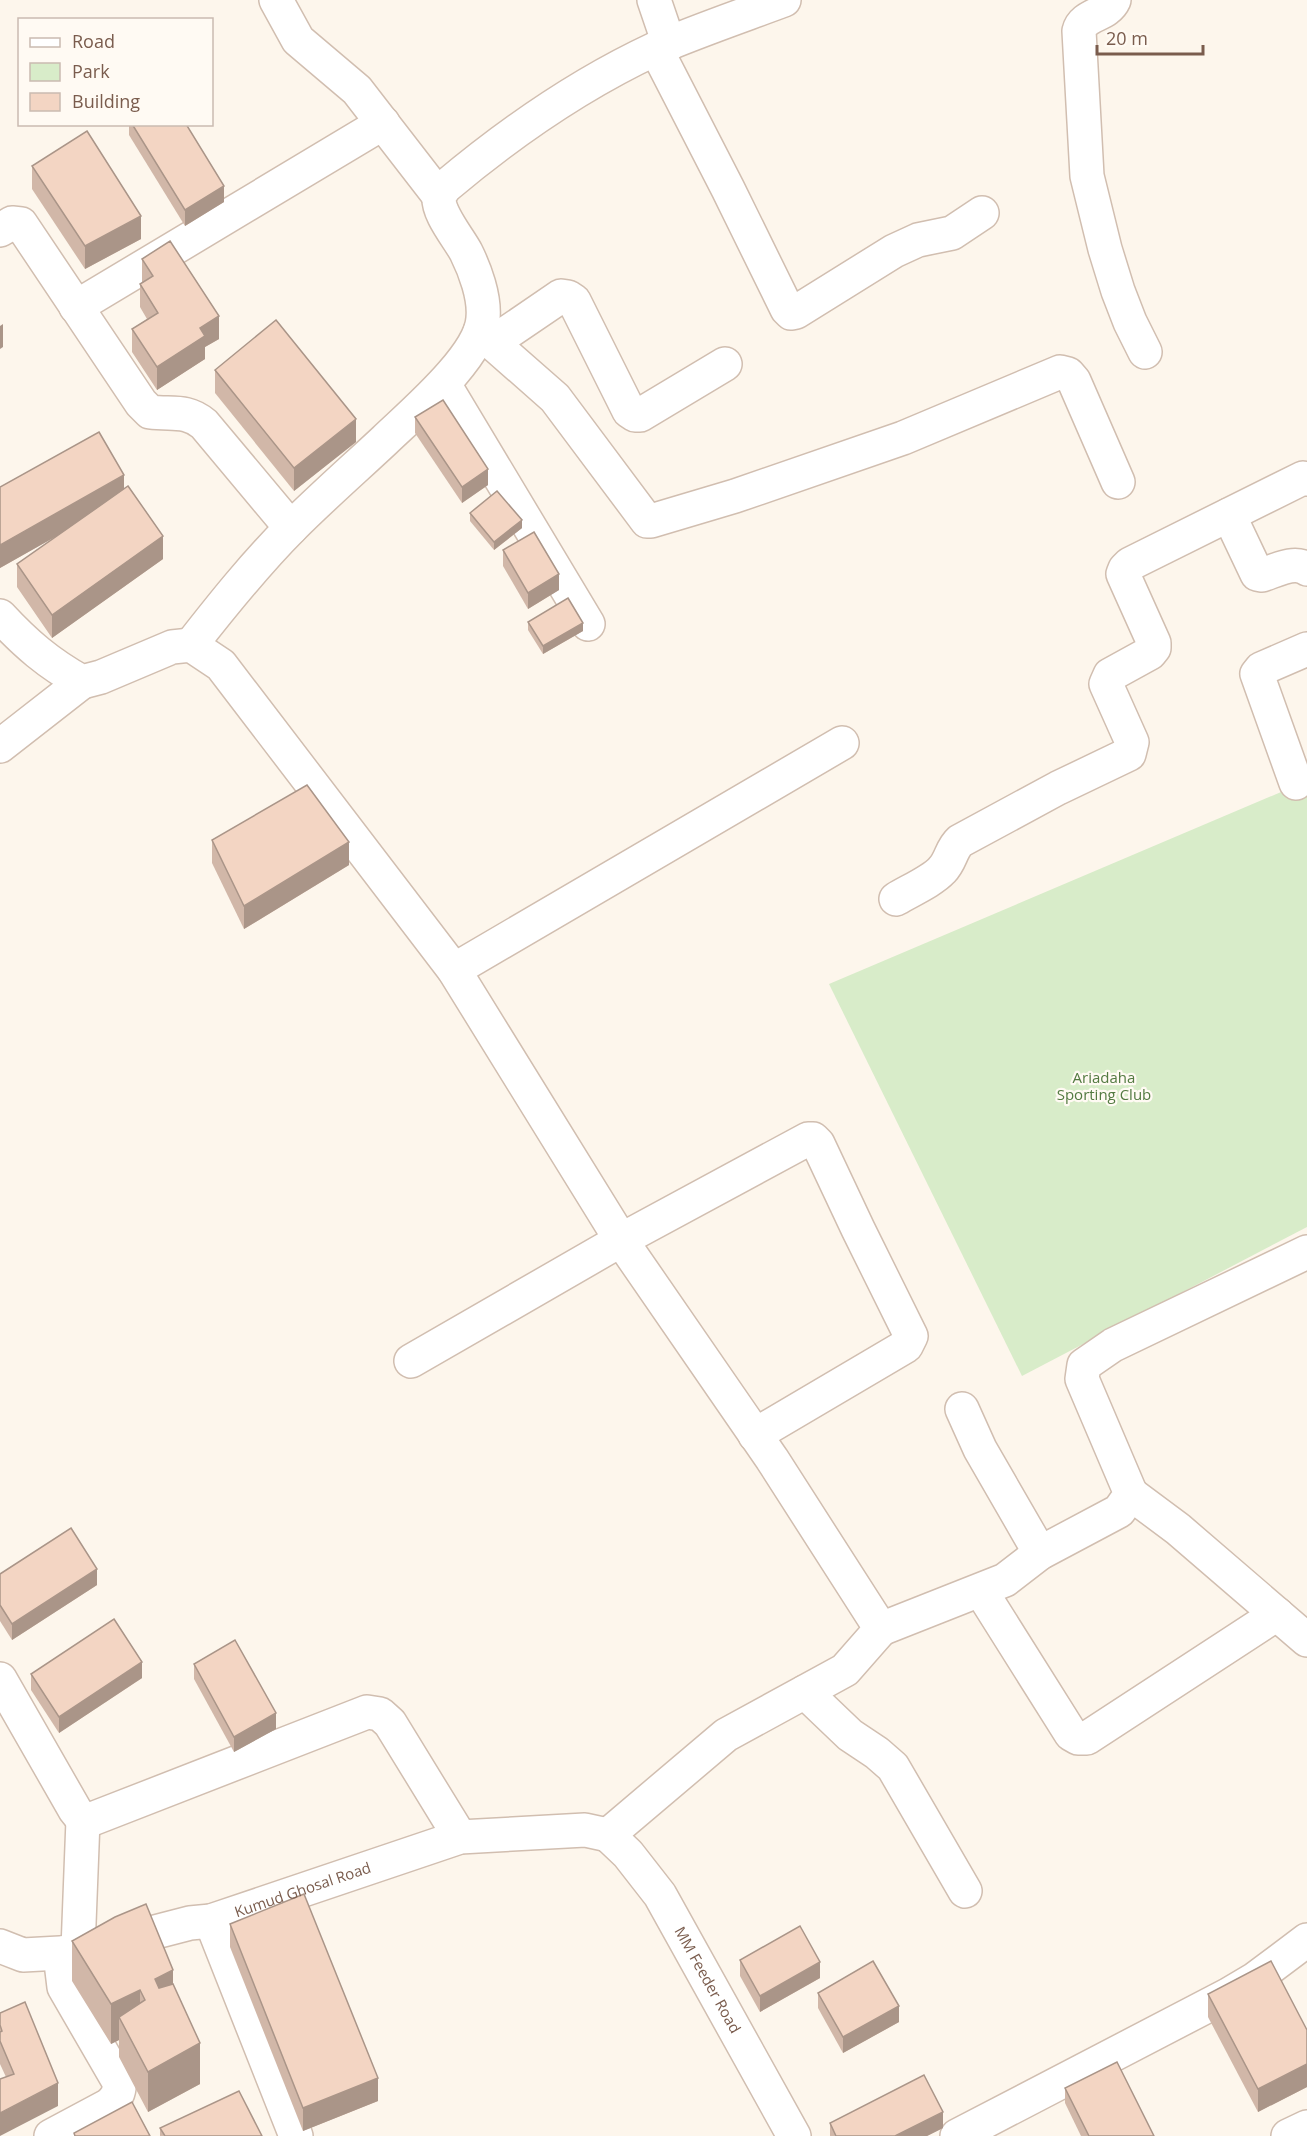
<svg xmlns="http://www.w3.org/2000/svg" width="1307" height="2136" font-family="'Open Sans',sans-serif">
  <rect width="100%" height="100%" fill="#fdf6ec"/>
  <!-- green -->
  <path fill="#d8ecc9" d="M1307 781V1227L1022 1376 829 984Z"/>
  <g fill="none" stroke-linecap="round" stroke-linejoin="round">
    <defs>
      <g id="minor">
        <path d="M276 0 298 40 357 90 439 196"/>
        <path d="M654 0 669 44"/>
        <path d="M1114 0C1107 16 1083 14 1079 31L1087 176 1105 249 1118 291 1130 322 1145 352"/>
        <path d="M656 49 728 189 787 309 791 313 796 312 894 251 918 240 952 233 982 213"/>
        <path d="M0 230 12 223 21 224 141 403 150 412C172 415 186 409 204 424L291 528"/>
        <path d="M76 307 383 123"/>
        <path d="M480 332 555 398 647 521H651L735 496 903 438 1060 372 1068 374 1074 381 1118 482"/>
        <path d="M492 343 561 296 568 297 574 301 629 411 635 415H640L725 364"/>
        <path d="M444 384 588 624"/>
        <path d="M1229 515 1257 574 1262 575C1275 571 1294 560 1307 569"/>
        <path d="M0 616C26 644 48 663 82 682L101 677 172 647 191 645 221 665 454 970 621 1240 772 1459 881 1629 845 1670 726 1735 608 1835"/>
        <path d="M191 645C223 604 255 564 292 527 322 497 354 469 385 440 412 414 481 356 483 318 485 297 475 270 466 252 458 237 437 213 439 196L445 187C508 134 580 84 655 49 697 31 741 16 784 0"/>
        <path d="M0 746 82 682"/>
        <path d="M1296 783 1257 674 1261 669 1307 649"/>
        <path d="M896 899C909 891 932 881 942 870 951 861 951 849 960 841L1058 788 1129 754 1132 742 1106 684 1110 675 1150 653 1154 648V643L1123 574 1125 569 1130 564 1303 478 1307 479"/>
        <path d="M454 970 842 743"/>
        <path d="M411 1361 621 1240 808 1139H813L818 1144 858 1229 911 1336 906 1346 755 1435"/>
        <path d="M962 1409 980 1449 1040 1553"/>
        <path d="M1131 1494 1178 1529 1307 1640"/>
        <path d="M981 1591 1071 1734 1078 1738H1087L1277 1614"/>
        <path d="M881 1629 1005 1580 1040 1553 1119 1511 1131 1494 1082 1379 1084 1365 1113 1345 1307 1252"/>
        <path d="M0 1679 75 1810 83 1820 92 1819 367 1712 380 1714 390 1723 460 1837"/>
        <path d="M805 1692 850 1735 877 1753 893 1767 965 1891"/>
        <path id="s1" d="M608 1835 628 1854 660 1895 794 2136"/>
        <path d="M211 1921 296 2136"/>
        <path id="s2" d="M0 1946 23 1955 97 1951 136 1937 190 1923 211 1921 460 1837 585 1830 608 1835"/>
        <path d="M51 2136 109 2105C117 2098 120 2092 119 2082L64 1987 60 1954 78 1949 83 1820"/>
        <path d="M957 2136 1228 1995 1255 1979 1307 1940"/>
        <path d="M1288 2136 1307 2127"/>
      </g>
    </defs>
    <!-- minor casing -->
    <use href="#minor" stroke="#d1beb0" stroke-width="36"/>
    <!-- minor -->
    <use href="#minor" stroke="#fff" stroke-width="33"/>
  </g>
  <!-- wall -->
  <g fill="#d1b7a8">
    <path d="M129 124H186L224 202 185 226 129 135Z"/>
    <path d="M32 166 141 239 85 269 32 189Z"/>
    <path d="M142 259 219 339 205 347V359L157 390 132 352V329L147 319 140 307V284L142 283Z"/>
    <path d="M215 370 356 442 294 491 215 393Z"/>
    <path d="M415 417 488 485 462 503 415 433Z"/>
    <path d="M0 487 124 489 163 559 52 638 17 587V564L62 533 0 568Z"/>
    <path d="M470 513 522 528 494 550 470 521Z"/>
    <path d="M503 550 559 590 528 609 503 566Z"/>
    <path d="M528 622 583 631 543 654 528 630Z"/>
    <path d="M212 840 349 865 244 929 212 863Z"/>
    <path d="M0 1574 97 1585 12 1640 0 1621Z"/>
    <path d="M194 1664 276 1729 234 1752 194 1679Z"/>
    <path d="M31 1674 142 1678 59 1733 31 1690Z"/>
    <path d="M230 1924 378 2101 303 2131 230 1947Z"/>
    <path d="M72 1941 173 1984 200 2084 148 2112 119 2057V2040L111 2044 72 1981Z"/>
    <path d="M740 1960 820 1978 760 2012 740 1976Z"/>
    <path d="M818 1993 899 2022 843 2053 818 2008Z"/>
    <path d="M1208 1994 1307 2030V2087L1258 2112 1208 2017Z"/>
    <path d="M0 2013 58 2106 6 2077 0 2064Z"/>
    <path d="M1065 2088 1154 2136H1081L1065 2103Z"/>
    <path d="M830 2123 943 2128 927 2136H830Z"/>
    <path d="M160 2128 262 2136H160Z"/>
  </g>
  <!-- shaded-wall -->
  <g fill="#aa9588">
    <path d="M224 186V202L185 226V210Z"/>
    <path d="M141 216V239L85 269V246Z"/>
    <path d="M219 316V339L205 347V359L157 390V367L200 328Z"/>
    <path d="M3 324V347L0 349V326Z"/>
    <path d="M356 419V442L294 491V468Z"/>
    <path d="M488 469V485L462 503V487Z"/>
    <path d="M124 475V498L0 568V545Z"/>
    <path d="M522 520V528L494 550V542Z"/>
    <path d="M163 536V559L52 638V615Z"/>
    <path d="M559 574V590L528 609V593Z"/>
    <path d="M583 623V631L543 654V646Z"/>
    <path d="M349 842V865L244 929V906Z"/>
    <path d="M97 1569V1585L12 1640V1624Z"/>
    <path d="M142 1662V1678L59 1733V1717Z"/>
    <path d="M276 1713V1729L234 1752V1737Z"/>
    <path d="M820 1962V1978L760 2012V1996Z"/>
    <path d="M173 1970V2011L155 2020V1979Z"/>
    <path d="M140 1990V2030L119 2017V2040L111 2044V2004Z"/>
    <path d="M899 2006V2022L843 2053V2037Z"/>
    <path d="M200 2043V2084L148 2112V2072Z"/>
    <path d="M1307 2064V2087L1258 2112V2089Z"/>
    <path d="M378 2078V2101L303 2131V2108Z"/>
    <path d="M58 2083V2106L0 2136V2113Z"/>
    <path d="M943 2112V2128L927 2136H895Z"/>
  </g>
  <!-- building -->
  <g fill="#f3d5c3" stroke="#aa9588" stroke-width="1.5">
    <path d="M132 124H186L224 186 185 210Z"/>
    <path d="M87 131 141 216 85 246 32 166Z"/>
    <path d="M170 241 219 316 200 328 205 336 157 367 132 329 158 313 140 284 153 276 142 259Z"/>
    <path d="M276 320 356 419 294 468 215 370Z"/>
    <path d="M443 400 488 469 462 487 415 417Z"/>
    <path d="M99 432 124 475 0 545V487Z"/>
    <path d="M128 486 163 536 52 615 17 564Z"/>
    <path d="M497 491 522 520 494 542 470 513Z"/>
    <path d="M534 532 559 574 528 593 503 550Z"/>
    <path d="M568 598 583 623 543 646 528 622Z"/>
    <path d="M307 785 349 842 244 906 212 840Z"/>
    <path d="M71 1528 97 1569 12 1624 0 1605V1574Z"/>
    <path d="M114 1619 142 1662 59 1717 31 1674Z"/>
    <path d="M235 1640 276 1713 234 1737 194 1664Z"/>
    <path d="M304 1894 378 2078 303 2108 230 1924Z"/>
    <path d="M146 1904 173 1970 155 1979 159 1988 173 1984 200 2043 148 2072 119 2017 145 2000 140 1990 111 2004 72 1941 115 1917Z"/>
    <path d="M800 1926 820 1962 760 1996 740 1960Z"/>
    <path d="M873 1961 899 2006 843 2037 818 1993Z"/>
    <path d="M1271 1961 1307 2030V2064L1258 2089 1208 1994Z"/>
    <path d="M25 2002 58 2083 0 2113V2079L14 2074 0 2041V2032L2 2031 0 2025V2013Z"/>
    <path d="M1117 2062 1154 2136H1089L1065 2088Z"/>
    <path d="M924 2075 943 2112 895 2136H836L830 2123Z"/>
    <path d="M239 2091 262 2136H165L160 2128Z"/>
    <path d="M132 2102 150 2136H75L74 2133Z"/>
  </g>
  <g text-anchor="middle" stroke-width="4.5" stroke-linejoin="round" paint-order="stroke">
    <!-- park labels -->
    <g font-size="15" fill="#537a41" stroke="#fffaf3">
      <text x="1104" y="1083">Ariadaha<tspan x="1104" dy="17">Sporting Club</tspan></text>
    </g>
    <!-- street labels -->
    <g font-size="15" fill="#7a5c4d" stroke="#fffaf3">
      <text dy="5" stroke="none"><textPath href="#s2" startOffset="314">Kumud Ghosal Road</textPath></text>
      <text dy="5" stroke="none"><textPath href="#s1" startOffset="177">MM Feeder Road</textPath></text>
    </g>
  </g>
  <!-- legend -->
  <rect x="18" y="18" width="195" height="108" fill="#fffaf3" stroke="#cabbb1" stroke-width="1.5"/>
  <rect x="30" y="38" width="30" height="9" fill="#ffffff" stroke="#cabbb1" stroke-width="1.5"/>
  <text x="72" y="48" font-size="18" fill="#7a5c4d">Road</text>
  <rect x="30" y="63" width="30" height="18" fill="#d8ecc9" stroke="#cabbb1" stroke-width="1.5"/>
  <text x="72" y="78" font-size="18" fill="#7a5c4d">Park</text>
  <rect x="30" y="93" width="30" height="18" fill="#f3d5c3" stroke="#cabbb1" stroke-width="1.5"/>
  <text x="72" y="108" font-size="18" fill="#7a5c4d">Building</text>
  <!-- scale -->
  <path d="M1097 45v9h106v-9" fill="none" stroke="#7a5c4d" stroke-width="3"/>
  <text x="1106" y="45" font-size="18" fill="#7a5c4d" stroke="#fffaf3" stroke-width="4.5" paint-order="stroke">20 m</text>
</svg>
